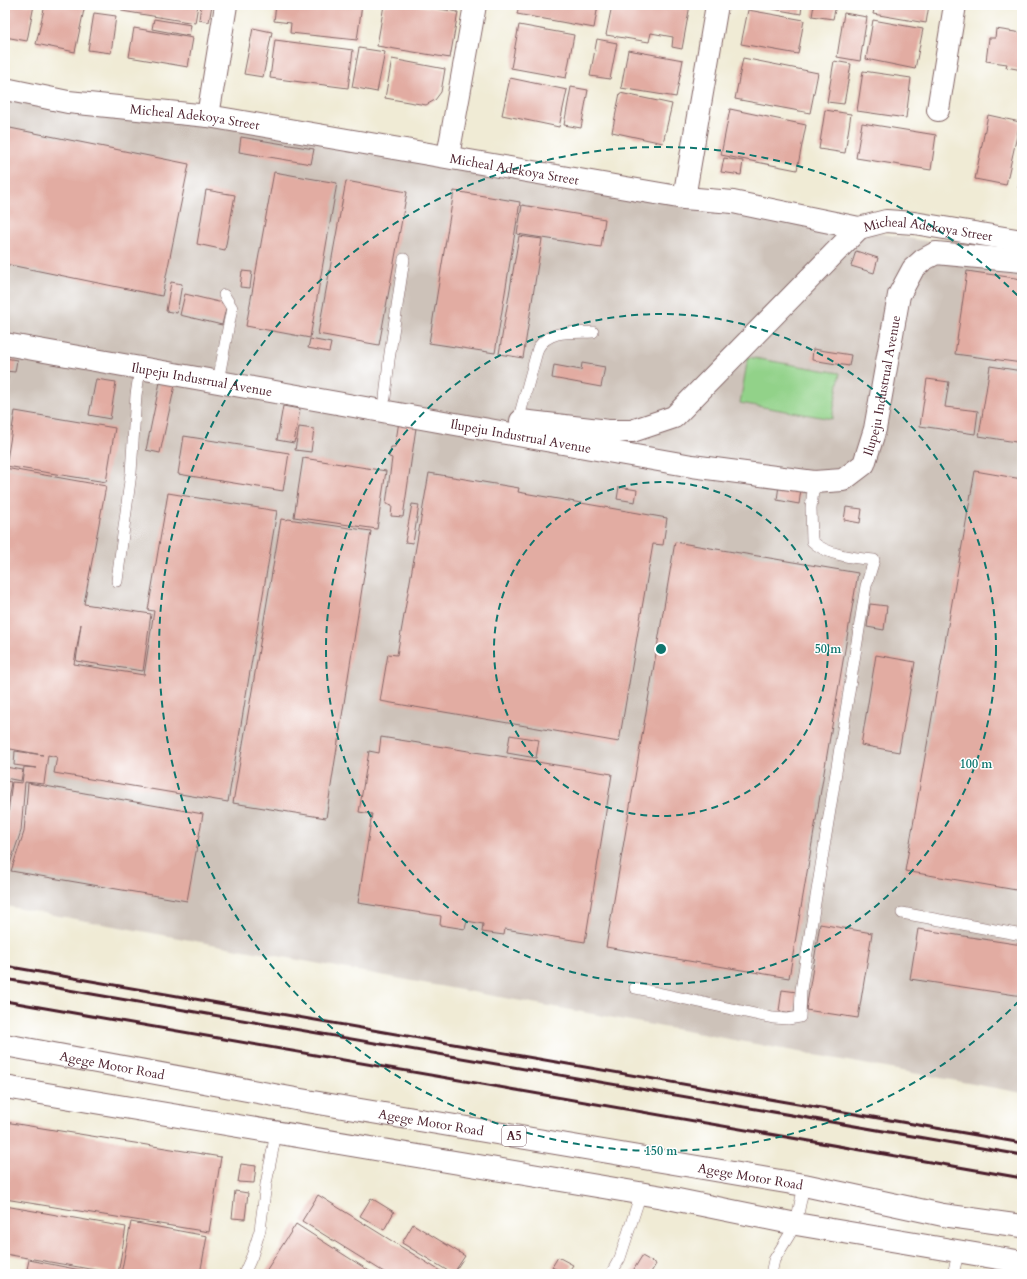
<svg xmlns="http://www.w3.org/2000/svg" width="1027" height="1279" font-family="Cardo,serif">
  <rect width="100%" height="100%" fill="#fff"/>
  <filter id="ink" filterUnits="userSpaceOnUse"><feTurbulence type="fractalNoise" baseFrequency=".025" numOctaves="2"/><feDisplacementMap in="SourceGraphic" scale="8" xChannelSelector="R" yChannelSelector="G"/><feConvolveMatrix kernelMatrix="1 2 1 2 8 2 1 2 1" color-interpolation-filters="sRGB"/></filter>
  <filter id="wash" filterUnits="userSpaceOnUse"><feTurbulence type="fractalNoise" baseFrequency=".012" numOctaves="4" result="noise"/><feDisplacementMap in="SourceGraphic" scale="16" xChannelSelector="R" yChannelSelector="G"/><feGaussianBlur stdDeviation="0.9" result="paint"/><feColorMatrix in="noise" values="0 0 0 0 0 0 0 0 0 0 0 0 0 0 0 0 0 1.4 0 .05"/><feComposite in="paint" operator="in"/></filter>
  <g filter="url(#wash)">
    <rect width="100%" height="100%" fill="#f0ebd5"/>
    <!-- industrial -->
    <path fill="#cdc2b9" d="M5 88 1022 257V1093L5 906Z"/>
    <!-- green -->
    <path fill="#92d289" stroke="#6e785a" d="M748 357 840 373 832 419 740 403Z"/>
    <g id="blocks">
      <!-- building -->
      <g fill="#e2aca2">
        <path d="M5 5H34L27 41 5 37Z"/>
        <path d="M45 5H85L75 52 36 44Z"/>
        <path d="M102 5H114L113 8Z"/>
        <path d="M123 5H198L195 23 122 11Z"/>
        <path d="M201 5H212L209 22 199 20Z"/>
        <path d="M276 5H362L357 40 290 33 291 23 274 21Z"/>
        <path d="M384 5H415L458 12 450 58 377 46Z"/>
        <path d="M519 5H598L594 28 517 14Z"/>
        <path d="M612 5H690L682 49 672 47 673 37 651 33 649 42 606 35Z"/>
        <path d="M751 5H802L801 14Z"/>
        <path d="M814 5H836L833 19 812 16Z"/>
        <path d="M875 5H929L926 23 873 14Z"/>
        <path d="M748 10 804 20 798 54 741 44Z"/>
        <path d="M94 13 116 16 111 53 88 50Z"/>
        <path d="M844 13 867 17 860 61 837 57Z"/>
        <path d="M154 19 191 25 189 36 152 29Z"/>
        <path d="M873 20 923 29 915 69 866 59Z"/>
        <path d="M519 25 574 35 566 78 511 68Z"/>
        <path d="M134 28 193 38 188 67 129 57Z"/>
        <path d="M253 28 272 32 263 77 244 74Z"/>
        <path d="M996 29 1022 33V70L1006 67 1007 64 986 61 989 38H995Z"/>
        <path d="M597 39 617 43 610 79 590 76Z"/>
        <path d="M275 40 353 50 348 88 270 78Z"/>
        <path d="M359 48 385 52 377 92 352 87Z"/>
        <path d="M628 50 683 60 676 97 621 88Z"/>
        <path d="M743 58 818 73 810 113 735 99Z"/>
        <path d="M392 59 445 69 441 92 435 100 426 105 385 98Z"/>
        <path d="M834 61 851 64 844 104 827 102Z"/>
        <path d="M863 71 911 78 906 118 857 111Z"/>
        <path d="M510 78 567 90 559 127 502 115Z"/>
        <path d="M571 87 588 90 581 128 564 125Z"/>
        <path d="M620 93 672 104 663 143 612 132Z"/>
        <path d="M730 109 806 125 797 170 721 155Z"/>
        <path d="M825 110 851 114 845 153 819 149Z"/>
        <path d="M988 115 1020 122 1006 185 975 179Z"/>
        <path d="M862 123 936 135 931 170 856 158Z"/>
        <path d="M5 127 189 164 162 296 5 264Z"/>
        <path d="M241 137 314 149 311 164 239 152Z"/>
        <path d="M724 158 743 161 741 175 721 172Z"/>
        <path d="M1021 170H1022V189L1018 188Z"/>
        <path d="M274 172 337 183 310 338 246 326Z"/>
        <path d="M346 181 407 192 379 345 318 334Z"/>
        <path d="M206 190 235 195 225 250 197 244Z"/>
        <path d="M454 191 520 202 495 353 429 343Z"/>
        <path d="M522 205 605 219 601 247 517 234Z"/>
        <path d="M519 236 542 239 523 358 499 354Z"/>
        <path d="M856 251 878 258 874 273 851 266Z"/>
        <path d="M242 271 252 272 250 288 240 287Z"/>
        <path d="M967 271 1022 279V363L955 354Z"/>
        <path d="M171 282 182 284 177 313 166 311Z"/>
        <path d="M185 294 227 304 222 325 180 315Z"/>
        <path d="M310 339 331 343 329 352 308 348Z"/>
        <path d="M813 349 851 355 849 366 812 360Z"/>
        <path d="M5 358 17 360 15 372 5 371Z"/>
        <path d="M582 363 605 367 601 387 552 378 554 365 581 370Z"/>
        <path d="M990 366 1022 371V443L979 436Z"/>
        <path d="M5 376 8 377 6 389H5Z"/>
        <path d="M96 379 116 382 110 419 89 415Z"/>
        <path d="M927 379 949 382 945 407 978 411 975 434 920 426Z"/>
        <path d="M160 382 175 385 160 453 146 450Z"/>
        <path d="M283 406 300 409 294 443 277 440Z"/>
        <path d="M15 411 115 428 106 482 6 466Z"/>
        <path d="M399 421H417L403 517 391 516 392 506 386 504 392 458 389 457 391 447H395Z"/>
        <path d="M299 427 314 429 311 452 295 450Z"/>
        <path d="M184 436 289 453 283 491 178 474Z"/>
        <path d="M303 458 386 471 377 529 294 517Z"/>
        <path d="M5 468 106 486 84 604 151 614 143 671 76 661 81 624 74 664 144 675 154 611 148 610 168 493 277 511 228 802 54 773 57 757 48 755 44 784 25 782 21 831 8 870 5 869V836L12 782 22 783 24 767 37 768 14 765 15 751 43 755 5 748Z"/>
        <path d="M975 471 1022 479V891L905 871Z"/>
        <path d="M429 473 519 488 518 492 667 518 663 545 653 544 619 742 380 701 388 654 397 655Z"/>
        <path d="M779 485 801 489 799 504 777 500Z"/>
        <path d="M619 487 637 490 635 502 617 499Z"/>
        <path d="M412 504 419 505 413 543 405 542Z"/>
        <path d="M846 507 862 509 860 523 844 520Z"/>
        <path d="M281 519 287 520 288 519 371 531 326 818 233 803Z"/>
        <path d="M675 542 858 573 789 978 606 947Z"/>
        <path d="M870 604 887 606 884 630 867 627Z"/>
        <path d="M876 655 915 662 899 752 861 745Z"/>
        <path d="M510 735 539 740 536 758 507 753Z"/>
        <path d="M381 737 612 774 585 942 505 929 504 935 482 932 483 924 467 921 465 929 440 925 441 916 358 903 372 814 359 812 369 751 379 753Z"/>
        <path d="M5 767 23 770 21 781 5 778Z"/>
        <path d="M5 781 11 782 6 812H5Z"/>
        <path d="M28 783 203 814 187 901 11 871 24 832Z"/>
        <path d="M820 924 872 933 858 1018 806 1010Z"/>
        <path d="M918 929 1022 945V996L910 979Z"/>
        <path d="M782 990 797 992 794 1013 779 1011Z"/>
        <path d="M5 1122 221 1157 209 1232 5 1199Z"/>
        <path d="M241 1164 256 1166 254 1183 238 1182Z"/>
        <path d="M235 1191 248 1193 245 1219 232 1218Z"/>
        <path d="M318 1195 445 1274H387L302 1221Z"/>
        <path d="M371 1198 394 1212 384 1230 360 1216Z"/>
        <path d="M5 1206 126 1227 118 1274 5 1254Z"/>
        <path d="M131 1222 207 1236 200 1274H121Z"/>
        <path d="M296 1224 374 1274H264Z"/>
        <path d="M413 1224 465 1256 453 1274 402 1243Z"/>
        <path d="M642 1256 656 1264 650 1274H631Z"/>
        <path d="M558 1257 573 1265 567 1274H564L552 1267Z"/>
        <path d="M29 1260 96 1273V1274H51L27 1269Z"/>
      </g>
    </g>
  </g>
  <g filter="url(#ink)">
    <use href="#blocks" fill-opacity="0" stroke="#846666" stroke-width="1"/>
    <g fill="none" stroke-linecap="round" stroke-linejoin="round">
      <defs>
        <g id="service">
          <path d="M220 371 232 308 224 295"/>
          <path d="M385 398 389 360 404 259"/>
          <path d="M518 421 538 348C550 329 572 333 593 332"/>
          <path d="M117 581 131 473 136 395 140 368"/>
          <path d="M902 913 1022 935"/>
          <path d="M635 988 773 1018 788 1019 800 1017 801 990 866 586 874 560C854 558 826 555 812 541L811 508 814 482"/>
          <path d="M501 1273 503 1274"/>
          <path d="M244 1274 252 1256 260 1230 266 1184 276 1133"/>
          <path d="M611 1274 620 1258 641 1193"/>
          <path d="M771 1274 774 1260 796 1224 804 1185"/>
          <path d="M953 1274 959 1250"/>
        </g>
        <g id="minor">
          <path id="s1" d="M5 89 68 102 208 116 684 198 733 202 859 228 886 221 914 223 1022 241"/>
          <path d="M938 110 955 5"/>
          <path d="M208 116 226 5"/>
          <path d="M448 156 475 5"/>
          <path d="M684 198 717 5"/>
          <path id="s2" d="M5 344 692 466 814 482 843 480 864 464 875 429 899 295 913 269 923 260 936 253 1022 261"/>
          <path d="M521 421 608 431H632L674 417 859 228"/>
        </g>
        <g id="trunk">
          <path id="s3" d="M5 1045 301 1100 804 1185 943 1215 1022 1226"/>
          <path d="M5 1087 663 1197 796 1224 1022 1262"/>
        </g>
      </defs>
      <!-- service casing -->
      <use href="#service" stroke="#846666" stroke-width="12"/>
      <!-- minor casing -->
      <use href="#minor" stroke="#846666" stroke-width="24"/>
      <!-- trunk casing -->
      <use href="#trunk" stroke="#846666" stroke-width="24"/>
      <!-- service -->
      <use href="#service" stroke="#fff" stroke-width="11"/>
      <!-- minor -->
      <use href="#minor" stroke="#fff" stroke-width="22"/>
      <!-- trunk -->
      <use href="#trunk" stroke="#fff" stroke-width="22"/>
      <!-- rail -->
      <g stroke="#4a1f2b" stroke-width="3">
        <path d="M5 966 1022 1143"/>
        <path d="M5 979 1022 1155"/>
        <path d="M5 1001 1022 1178"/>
      </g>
    </g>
  </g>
  <!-- distance rings -->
  <g fill="none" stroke="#0f766e" stroke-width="2" stroke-dasharray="7 5">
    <circle cx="661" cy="649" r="167"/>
    <circle cx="661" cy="649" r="335"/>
    <path d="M1019 1001A502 502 0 1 1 1019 297"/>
  </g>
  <g text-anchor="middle" stroke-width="3" stroke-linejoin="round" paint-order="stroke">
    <!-- shield labels -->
    <rect fill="#fff" stroke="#80626b" stroke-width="1" x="502" y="1126" width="24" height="20" rx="3"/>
    <g font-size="12" font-weight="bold" fill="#4a1f2b">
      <text x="514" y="1140">A5</text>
    </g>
    <!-- street labels -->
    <g font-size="13" fill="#4a1f2b" stroke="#fff">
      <text dy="5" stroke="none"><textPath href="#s1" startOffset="192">Micheal Adekoya Street</textPath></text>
      <text dy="5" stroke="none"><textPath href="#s1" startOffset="516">Micheal Adekoya Street</textPath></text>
      <text dy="5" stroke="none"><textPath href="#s1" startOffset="936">Micheal Adekoya Street</textPath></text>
      <text dy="5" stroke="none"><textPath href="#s2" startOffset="200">Ilupeju Industrual Avenue</textPath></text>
      <text dy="5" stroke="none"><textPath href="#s2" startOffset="957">Ilupeju Industrual Avenue</textPath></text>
      <text dy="5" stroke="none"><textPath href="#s2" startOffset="524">Ilupeju Industrual Avenue</textPath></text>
      <text dy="5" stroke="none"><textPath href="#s3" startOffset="109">Agege Motor Road</textPath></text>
      <text dy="5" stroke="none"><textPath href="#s3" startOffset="433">Agege Motor Road</textPath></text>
      <text dy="5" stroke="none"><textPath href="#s3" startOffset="757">Agege Motor Road</textPath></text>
    </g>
  </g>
  <circle cx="661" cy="649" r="6" fill="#0f766e" stroke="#fff" stroke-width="2"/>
  <g font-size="12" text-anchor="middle" font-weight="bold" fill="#0f766e" stroke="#fff" stroke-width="3" stroke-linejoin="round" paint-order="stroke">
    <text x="828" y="653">50 m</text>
    <text x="976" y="768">100 m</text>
    <text x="661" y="1155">150 m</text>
  </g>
  <!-- margin -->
  <rect width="1027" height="1279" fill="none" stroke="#fff" stroke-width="20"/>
</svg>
